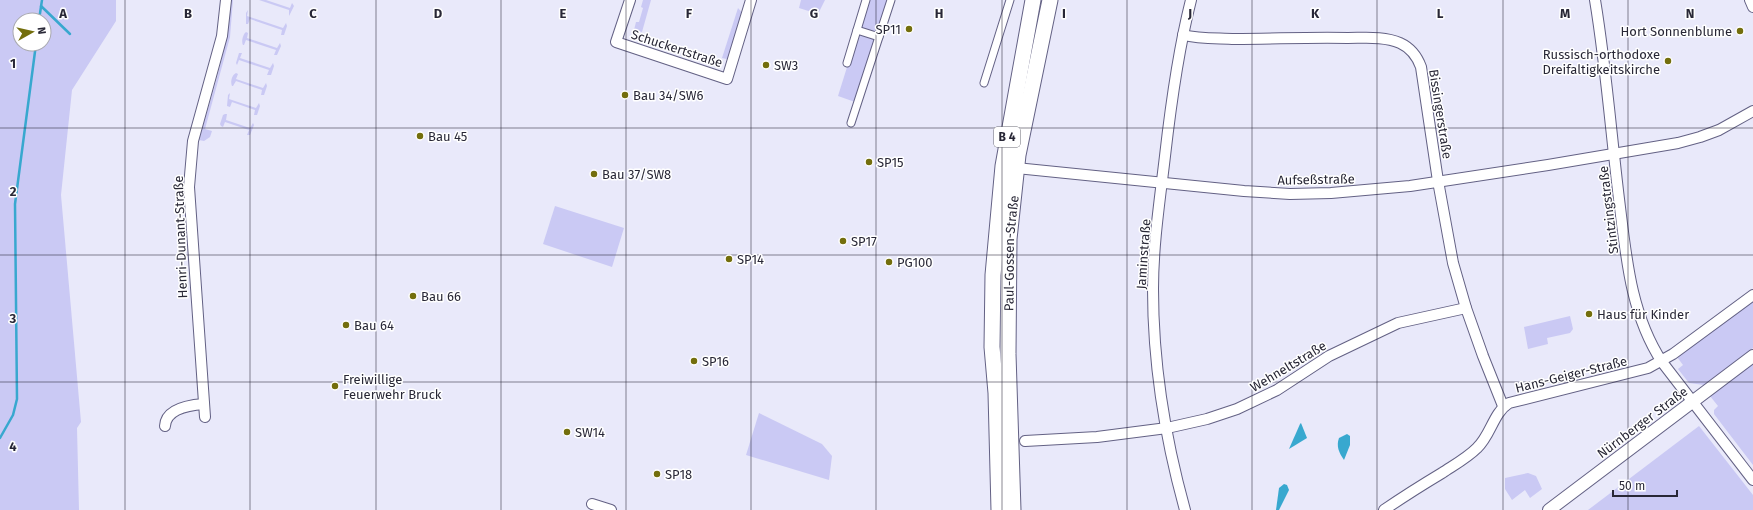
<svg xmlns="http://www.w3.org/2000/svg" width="1753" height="510" font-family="'Fira Sans',sans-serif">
  <rect width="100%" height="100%" fill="#e9e9fa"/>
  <!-- green -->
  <g fill="#cac9f4" fill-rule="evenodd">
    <path d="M0 0H116V21L72 90 61 195 81 422 77 428 79 510H0ZM20 20H44V44H20Z"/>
    <path d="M231 0H233L230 37 205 129 212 131 210 137 204 141 199 140C212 94 228 48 231 0Z"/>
    <path d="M259 0H266L290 8 292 3 294 6 289 16V10Z"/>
    <path d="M643 0H651L642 32 634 30 636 22H639L643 8 641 7Z"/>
    <path d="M801 0H825L818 14 799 8Z"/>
    <path d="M868 0H888L855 102 838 96Z"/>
    <path d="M738 8 745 16 731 60 722 58Z"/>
    <path d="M248 10 247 16 283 28 286 23 287 26 284 35H281L282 30 250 19 248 24H246V13Z"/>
    <path d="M246 32 248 33 247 38 277 48 280 43 281 46 277 55H274L276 50 246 40 244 45H243C241 42 243 34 246 32Z"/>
    <path d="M239 53H242L240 58 270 68 273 63 274 66 271 75H267L269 70 239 60 237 65 236 63Z"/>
    <path d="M236 73 238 74 236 79 263 88 266 83 267 86 264 95H261L262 90 236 81 233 86H232C230 82 232 75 236 73Z"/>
    <path d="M230 93 229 99 256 108 259 103 260 106 257 115H254L255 110 232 102 230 107 227 106 228 95Z"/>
    <path d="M225 114H227L226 120 250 128 253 123 254 125 250 135H247L249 130 225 122 223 127 221 126 220 124 223 115Z"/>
    <path d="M555 206 624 228 612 267 543 244Z"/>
    <path d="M1753 299V348L1704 385 1689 383 1678 369 1683 365 1677 357Z"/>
    <path d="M1570 316 1573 329 1570 333 1547 338 1548 344 1528 349 1524 327Z"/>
    <path d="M1753 364V465L1714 414V410L1718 406 1710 396Z"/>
    <path d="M759 413 822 444 832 456 829 480 746 455Z"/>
    <path d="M1699 426 1753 495V510H1588Z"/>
    <path d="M1528 473 1536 476 1542 489 1530 498 1525 490 1512 500 1505 489V478Z"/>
  </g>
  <!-- water -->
  <g fill="#38a8cf">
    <path d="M1301 423 1307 438 1289 449 1300 424Z"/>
    <path d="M1347 434 1350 436V445L1344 460C1339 453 1336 446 1339 438Z"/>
    <path d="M1284 484 1287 485 1289 490 1279 510H1276L1279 488Z"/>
  </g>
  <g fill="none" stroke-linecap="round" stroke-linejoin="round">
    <!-- stream -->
    <g stroke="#38a8cf" stroke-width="2.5">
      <path d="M41 6 70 34"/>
      <path d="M39 20 42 0"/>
      <path d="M0 438 13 415 17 399 15 204 36 44"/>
    </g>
    <defs>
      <g id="pedestrian">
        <path d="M857 30 879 37"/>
        <path d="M847 63 866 0"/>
        <path d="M984 83 1010 0"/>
        <path d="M851 123 891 0"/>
      </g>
      <g id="minor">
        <path d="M630 0 616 42 727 79 751 0"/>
        <path d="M1595 0C1606 66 1611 133 1619 199 1626 255 1630 313 1662 362L1753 480"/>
        <path d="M1750 0 1753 7"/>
        <path d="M1183 35C1200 39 1217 38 1235 39 1273 39 1310 37 1348 38 1365 38 1384 36 1400 43 1411 48 1417 56 1421 67L1438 181 1453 263 1466 308 1483 356 1503 406"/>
        <path d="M1016 168 1244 191 1290 194 1331 193 1410 186 1548 165 1678 143 1700 137 1719 130 1753 111"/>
        <path d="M205 417 189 187 193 141 222 36 226 0"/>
        <path d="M165 426C166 408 190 405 204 404"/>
        <path d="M1025 441 1097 437 1167 428 1207 419 1237 409 1277 390 1329 356 1398 323 1466 308"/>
        <path d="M592 504 611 510"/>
        <path d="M1185 510C1165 438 1153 364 1153 289 1153 244 1160 199 1165 156 1171 103 1178 51 1191 0"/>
        <path d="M1384 510C1403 497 1422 485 1442 473 1454 465 1467 458 1477 448 1491 435 1493 413 1509 403L1648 368 1673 354 1753 295"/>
      </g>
      <path id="tertiary" d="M1549 510 1753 356"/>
      <g id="primary">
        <path d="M999 510 996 393 992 347 993 275 1003 166 1033 0"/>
        <path id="s1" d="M1013 510 1008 354 1009 239 1018 155 1050 0"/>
      </g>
    </defs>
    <!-- pedestrian casing -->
    <use href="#pedestrian" stroke="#636184" stroke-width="9"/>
    <!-- minor casing -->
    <use href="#minor" stroke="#636184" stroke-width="12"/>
    <!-- tertiary casing -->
    <use href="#tertiary" stroke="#636184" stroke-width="14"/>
    <!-- primary casing -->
    <use href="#primary" stroke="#636184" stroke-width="17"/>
    <!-- pedestrian -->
    <use href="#pedestrian" stroke="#fff" stroke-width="7"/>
    <!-- minor -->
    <use href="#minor" stroke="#fff" stroke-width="10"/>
    <!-- tertiary -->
    <use href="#tertiary" stroke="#fff" stroke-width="12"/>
    <!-- primary -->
    <use href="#primary" stroke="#fff" stroke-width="15"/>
  </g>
  <!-- grid -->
  <path fill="none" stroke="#282736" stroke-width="1" stroke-opacity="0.55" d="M125 0V510M250 0V510M376 0V510M501 0V510M626 0V510M751 0V510M876 0V510M1002 0V510M1127 0V510M1252 0V510M1377 0V510M1503 0V510M1628 0V510M0 128H1753M0 255H1753M0 382H1753"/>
  <!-- markers -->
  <g fill="#736e0c" stroke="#fff" stroke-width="1.5">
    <circle cx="909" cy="29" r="4"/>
    <circle cx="1740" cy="31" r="4"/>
    <circle cx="1668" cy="61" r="4"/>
    <circle cx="766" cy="65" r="4"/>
    <circle cx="625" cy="95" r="4"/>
    <circle cx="420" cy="136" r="4"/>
    <circle cx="869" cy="162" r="4"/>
    <circle cx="594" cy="174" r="4"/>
    <circle cx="843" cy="241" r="4"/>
    <circle cx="729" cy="259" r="4"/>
    <circle cx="889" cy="262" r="4"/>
    <circle cx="413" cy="296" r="4"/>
    <circle cx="1589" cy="314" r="4"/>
    <circle cx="346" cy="325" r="4"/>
    <circle cx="694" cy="361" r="4"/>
    <circle cx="335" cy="386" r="4"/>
    <circle cx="567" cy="432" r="4"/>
    <circle cx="657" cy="474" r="4"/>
  </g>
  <g text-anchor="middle" stroke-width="3" stroke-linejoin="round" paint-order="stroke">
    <!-- shield labels -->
    <rect fill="#fff" stroke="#686872" stroke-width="1" x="994" y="127" width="26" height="20" rx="3"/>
    <g font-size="12" font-weight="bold" fill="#282736">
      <text x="1007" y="141">B 4</text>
    </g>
    <!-- poi labels -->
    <g font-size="13" fill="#282736" stroke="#fff" text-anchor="start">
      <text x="901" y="34" text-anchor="end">SP11</text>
      <text x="1732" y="36" text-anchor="end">Hort Sonnenblume</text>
      <text x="1660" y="59" text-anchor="end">Russisch-orthodoxe<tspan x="1660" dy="15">Dreifaltigkeitskirche</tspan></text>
      <text x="774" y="70">SW3</text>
      <text x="633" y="100">Bau 34/SW6</text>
      <text x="428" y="141">Bau 45</text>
      <text x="877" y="167">SP15</text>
      <text x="602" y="179">Bau 37/SW8</text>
      <text x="851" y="246">SP17</text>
      <text x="737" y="264">SP14</text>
      <text x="897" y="267">PG100</text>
      <text x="421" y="301">Bau 66</text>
      <text x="1597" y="319">Haus für Kinder</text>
      <text x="354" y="330">Bau 64</text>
      <text x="702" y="366">SP16</text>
      <text x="343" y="384">Freiwillige<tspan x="343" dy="15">Feuerwehr Bruck</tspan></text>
      <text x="575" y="437">SW14</text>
      <text x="665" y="479">SP18</text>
    </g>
    <!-- street labels -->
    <g font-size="13" fill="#282736" stroke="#fff">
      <text transform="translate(677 48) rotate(18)" y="5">Schuckertstraße</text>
      <text transform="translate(1441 114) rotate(81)" y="5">Bissingerstraße</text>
      <text transform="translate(1316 179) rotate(-1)" y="5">Aufseßstraße</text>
      <text transform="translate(1608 210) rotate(-97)" y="5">Stintzingstraße</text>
      <text transform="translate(180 237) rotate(-92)" y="5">Henri-Dunant-Straße</text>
      <text dy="5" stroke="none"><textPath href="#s1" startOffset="257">Paul-Gossen-Straße</textPath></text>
      <text transform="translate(1143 254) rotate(-86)" y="5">Jaminstraße</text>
      <text transform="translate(1288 366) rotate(-31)" y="5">Wehneltstraße</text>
      <text transform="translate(1571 374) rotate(-14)" y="5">Hans-Geiger-Straße</text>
      <text transform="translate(1642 422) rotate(-37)" y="5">Nürnberger Straße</text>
    </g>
  </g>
  <g font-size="13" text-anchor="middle" font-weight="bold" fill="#282736" stroke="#fff" stroke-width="3" stroke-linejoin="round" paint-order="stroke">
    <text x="63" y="18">A</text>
    <text x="188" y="18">B</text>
    <text x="313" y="18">C</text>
    <text x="438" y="18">D</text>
    <text x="563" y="18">E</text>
    <text x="689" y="18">F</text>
    <text x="814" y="18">G</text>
    <text x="939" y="18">H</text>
    <text x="1064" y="18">I</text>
    <text x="1190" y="18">J</text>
    <text x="1315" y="18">K</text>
    <text x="1440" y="18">L</text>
    <text x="1565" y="18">M</text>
    <text x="1690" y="18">N</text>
    <text x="13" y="68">1</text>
    <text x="13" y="196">2</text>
    <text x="13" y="323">3</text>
    <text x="13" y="451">4</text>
  </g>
  <!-- north arrow -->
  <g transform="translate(32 32) rotate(82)"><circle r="19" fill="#ffffff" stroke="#a9a9af"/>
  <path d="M0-3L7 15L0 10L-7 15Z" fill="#736e0c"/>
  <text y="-6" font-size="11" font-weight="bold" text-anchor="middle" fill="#282736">N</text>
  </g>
  <!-- scale -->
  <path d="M1613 490v6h64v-6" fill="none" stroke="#282736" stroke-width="2"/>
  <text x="1619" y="490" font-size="12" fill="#282736" stroke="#ffffff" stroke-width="3" paint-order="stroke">50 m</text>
</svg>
